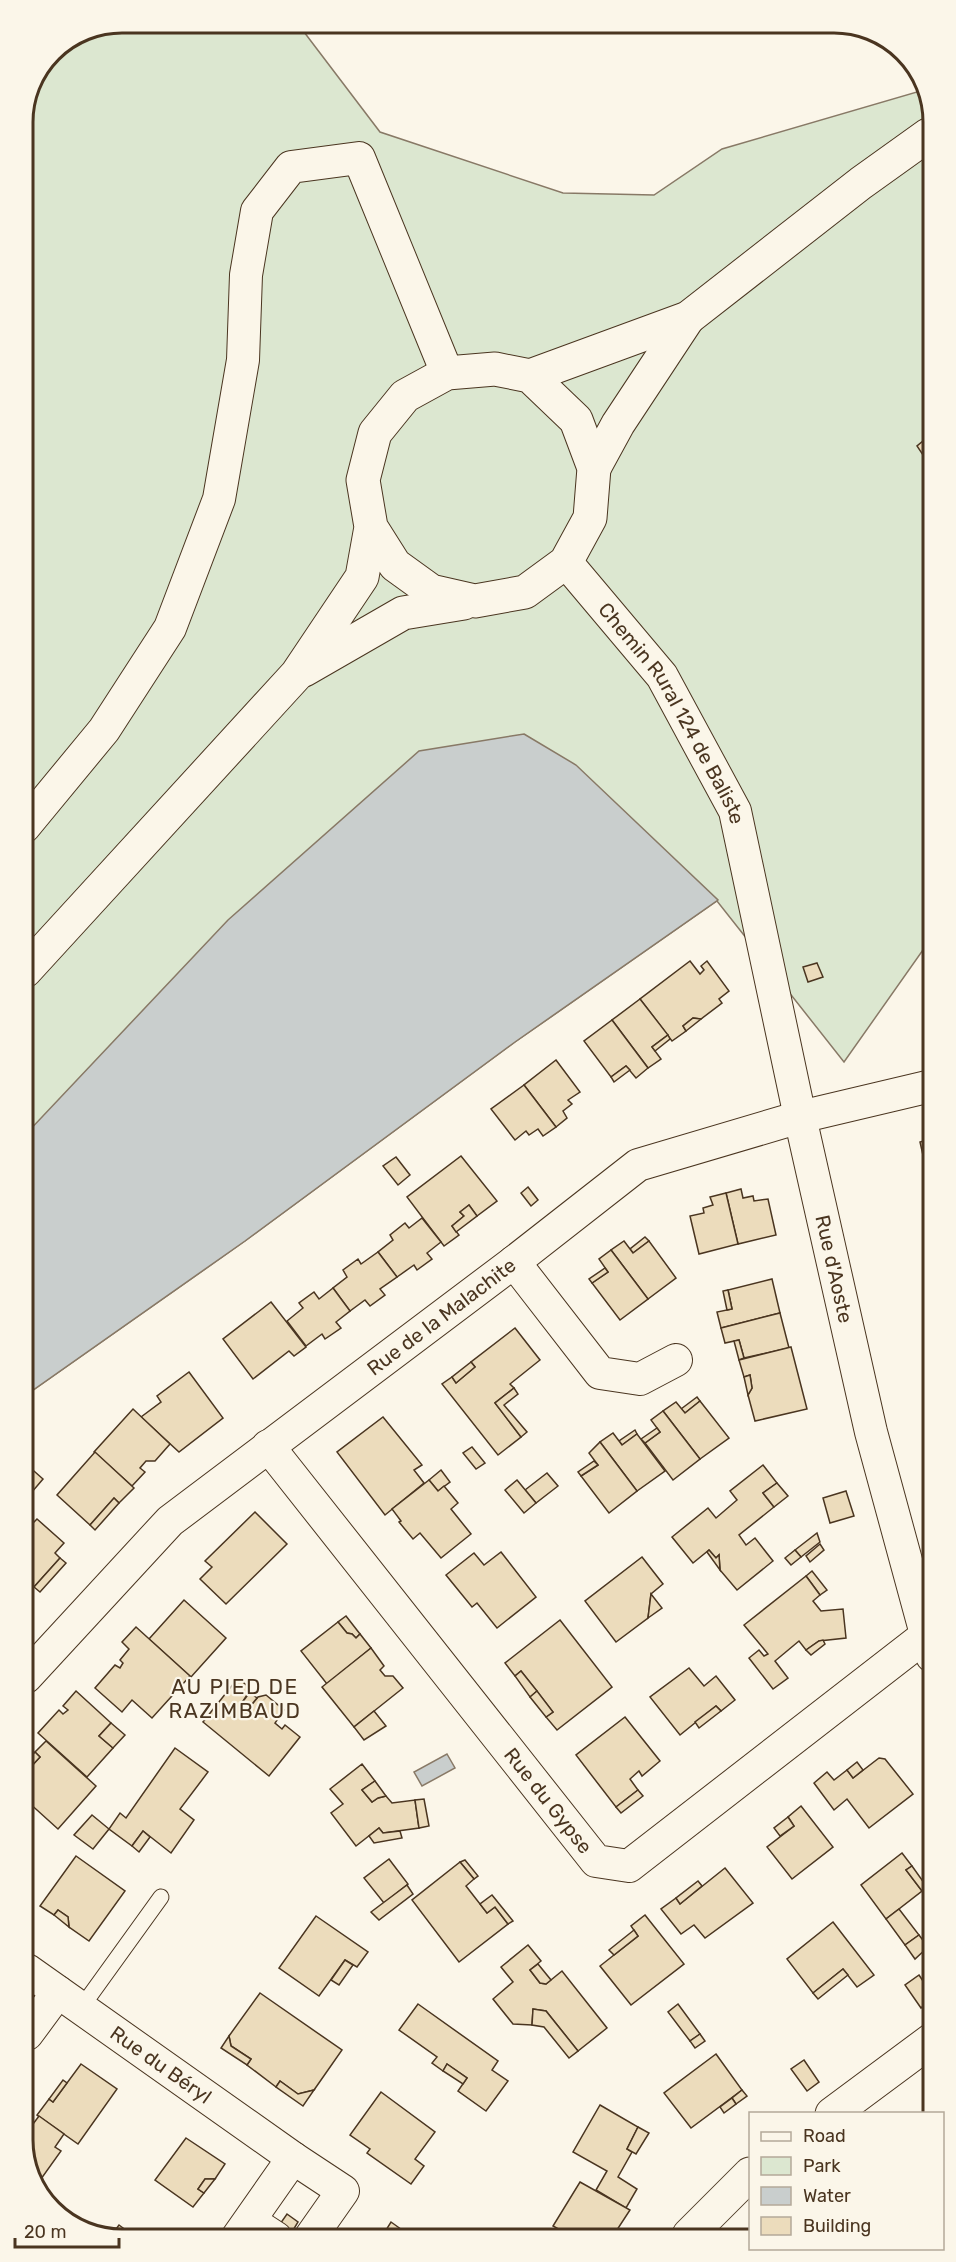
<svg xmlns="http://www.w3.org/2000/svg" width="956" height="2262" font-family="Rubik,sans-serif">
  <rect width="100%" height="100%" fill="#fbf6e9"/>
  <!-- green -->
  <path fill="#dce7d0" stroke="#887966" stroke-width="1.5" d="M301 28 380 132 563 193 654 195 722 149 927 89 928 90 930 940 844 1062 717 901 515 1042 245 1241 26 1395 23 116 52 51 84 30Z"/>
  <!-- water -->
  <g fill="#c9cecd" stroke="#887966" stroke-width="1.5">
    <path d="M524 734 576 765 718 900 515 1042 245 1241 26 1395 25 1135 228 920 419 751Z"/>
    <path d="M447 1754 455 1768 422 1786 414 1772Z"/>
  </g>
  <!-- building -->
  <g fill="#ecdcbc" stroke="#4a3520" stroke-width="1.5">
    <path d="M929 436V464L917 446Z"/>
    <path d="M690 961 700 974 704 970 701 966 707 961 729 991 719 999 722 1003 701 1019 693 1018 683 1026 686 1031 672 1041 640 999Z"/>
    <path d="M817 963 823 977 808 982 803 967Z"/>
    <path d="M640 999 668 1035 652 1047 661 1059 648 1068 612 1020Z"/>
    <path d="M693 1018 701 1019 686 1031 683 1026Z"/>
    <path d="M612 1020 648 1068 636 1078 626 1066 611 1077 584 1041Z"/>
    <path d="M668 1035 670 1039 655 1051 652 1047Z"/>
    <path d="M556 1060 580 1092 568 1100 572 1104 563 1111 567 1118 556 1127 524 1085Z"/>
    <path d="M626 1066 630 1070 614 1082 611 1077Z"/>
    <path d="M524 1085 556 1127 543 1136 538 1129 529 1135 526 1131 515 1140 491 1109Z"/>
    <path d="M931 1139V1185L930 1186 920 1142Z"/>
    <path d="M461 1156 497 1201 477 1216 469 1205 460 1212 464 1216 452 1226 459 1235 444 1246 407 1197Z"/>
    <path d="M396 1157 410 1175 398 1185 383 1166Z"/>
    <path d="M528 1187 538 1200 531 1206 521 1193Z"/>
    <path d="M741 1189 743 1198 753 1196 754 1201 768 1199 776 1235 738 1244 726 1193Z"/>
    <path d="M726 1193 738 1244 699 1254 690 1216 704 1213 703 1208 713 1205 710 1197Z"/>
    <path d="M469 1205 477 1216 456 1232 452 1226 464 1216 460 1212Z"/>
    <path d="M422 1218 441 1242 427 1253 432 1259 417 1270 414 1265 397 1277 378 1252 393 1240 390 1235 405 1223 409 1228Z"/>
    <path d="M645 1237 649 1241 633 1253 630 1249Z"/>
    <path d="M624 1241 633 1253 649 1241 676 1278 648 1299 611 1250Z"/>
    <path d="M611 1250 648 1299 620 1320 592 1283 608 1272 599 1259Z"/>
    <path d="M378 1252 397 1277 380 1289 385 1295 370 1306 365 1300 350 1311 333 1288 347 1277 343 1270 358 1259 361 1264Z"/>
    <path d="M605 1268 608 1272 592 1283 589 1279Z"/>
    <path d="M772 1279 780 1313 721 1328 717 1312 732 1309 728 1290Z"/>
    <path d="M333 1288 350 1311 336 1322 341 1328 325 1339 322 1334 306 1346 287 1321 303 1308 299 1303 314 1292 319 1299Z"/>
    <path d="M728 1290 732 1309 727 1310 723 1291Z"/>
    <path d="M271 1302 306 1347 294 1356 289 1351 253 1379 223 1339Z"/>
    <path d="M780 1313 789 1348 744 1358 739 1340 725 1343 721 1328Z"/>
    <path d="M515 1328 540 1360 510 1384 514 1388 495 1403 521 1437 498 1455 442 1384 452 1377 456 1383 475 1367 471 1362Z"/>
    <path d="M739 1340 744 1358 739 1360 734 1341Z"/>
    <path d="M791 1347 807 1409 755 1421 748 1395 752 1388 750 1375 744 1377 739 1360Z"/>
    <path d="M471 1362 475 1367 456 1383 452 1377Z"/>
    <path d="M189 1372 223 1418 179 1452 141 1417 161 1402 157 1396Z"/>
    <path d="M750 1375 752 1388 748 1395 744 1377Z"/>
    <path d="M514 1388 518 1394 504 1405 527 1432 521 1437 495 1403Z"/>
    <path d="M697 1397 700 1401 685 1413 681 1409Z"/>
    <path d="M700 1401 729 1438 700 1459 663 1411 676 1402 685 1413Z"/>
    <path d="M133 1409 170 1444 155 1461H146L140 1468 145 1472 132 1486 94 1452Z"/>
    <path d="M663 1411 700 1459 673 1480 645 1443 660 1432 651 1420Z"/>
    <path d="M383 1417 422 1465 414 1470 424 1483 385 1515 337 1452Z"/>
    <path d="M657 1428 660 1432 645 1443 641 1439Z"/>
    <path d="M635 1430 637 1434 622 1445 619 1441Z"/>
    <path d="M613 1433 622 1445 637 1434 665 1471 637 1491 600 1442Z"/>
    <path d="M600 1442 637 1491 609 1513 581 1476 598 1465 589 1453Z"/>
    <path d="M472 1447 485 1463 476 1469 463 1453Z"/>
    <path d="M95 1452 134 1488 119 1503 114 1498 90 1525 57 1495Z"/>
    <path d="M594 1461 598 1465 581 1476 578 1472Z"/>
    <path d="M26 1464 43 1479 32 1492 26 1486Z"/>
    <path d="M763 1465 777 1483 763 1493 774 1507 739 1535 746 1545 755 1538 773 1561 737 1590 720 1570 719 1555 716 1558 709 1550 693 1563 672 1537 708 1508 716 1518 737 1500 730 1491Z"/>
    <path d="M441 1470 450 1482 438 1491 429 1480Z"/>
    <path d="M547 1473 558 1486 536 1503 525 1490Z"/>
    <path d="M429 1480 438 1491 444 1486 458 1503 451 1509 471 1534 441 1558 420 1533 413 1539 399 1522 401 1521 392 1509Z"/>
    <path d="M517 1480 536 1503 524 1513 505 1490Z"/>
    <path d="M777 1483 788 1496 774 1507 763 1493Z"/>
    <path d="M846 1491 854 1516 830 1523 823 1498Z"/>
    <path d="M114 1498 119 1503 95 1530 90 1525Z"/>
    <path d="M255 1512 287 1544 226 1604 200 1579 212 1567 205 1561Z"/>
    <path d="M37 1519 64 1543 55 1553 60 1558 34 1587 29 1581 26 1584V1530Z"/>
    <path d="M817 1533 820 1542 801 1557 795 1550Z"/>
    <path d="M820 1544 824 1550 810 1562 806 1556Z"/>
    <path d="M709 1550 716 1558 719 1555 720 1570 707 1552Z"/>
    <path d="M795 1550 801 1557 791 1565 785 1558Z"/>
    <path d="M501 1552 536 1597 497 1628 477 1603 472 1607 446 1575 474 1553 484 1565Z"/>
    <path d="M642 1557 663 1584 651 1594 648 1618 616 1642 585 1601Z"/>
    <path d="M60 1558 66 1563 40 1592 34 1587Z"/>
    <path d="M812 1571 827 1590 820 1595 806 1576Z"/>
    <path d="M806 1576 820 1595 813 1601 821 1611 843 1609 846 1638 819 1641 806 1650 799 1641 775 1661 788 1678 773 1689 749 1658 759 1650 764 1656 768 1654 744 1625Z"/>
    <path d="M651 1594 662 1608 648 1618Z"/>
    <path d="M184 1600 226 1638 191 1677 149 1639Z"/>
    <path d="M346 1616 360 1634 356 1638 352 1634 347 1633 338 1622Z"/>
    <path d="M560 1620 612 1687 557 1730 546 1717 553 1712 521 1671 515 1676 505 1663Z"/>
    <path d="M338 1622 347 1633 352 1634 356 1638 360 1634 371 1648 327 1684 301 1651Z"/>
    <path d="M136 1627 190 1676 152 1718 132 1700 122 1712 95 1688 115 1665 120 1668 123 1663 120 1660 129 1649 122 1642Z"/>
    <path d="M823 1640 825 1644 811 1655 806 1650 819 1641Z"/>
    <path d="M371 1648 384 1666 380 1670 385 1676H393L403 1688 354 1727 322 1687Z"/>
    <path d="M689 1668 704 1686 716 1676 735 1700 721 1711 716 1706 680 1735 650 1697Z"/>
    <path d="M521 1671 537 1691 530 1697 515 1676Z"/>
    <path d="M238 1678 251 1689 241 1704 248 1709 258 1697 266 1695 284 1710 275 1723 282 1729 285 1725 300 1737 269 1776 203 1722Z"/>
    <path d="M76 1691 111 1723 99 1736 113 1748 87 1777 38 1733 59 1710 63 1714 68 1710 63 1706Z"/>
    <path d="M537 1691 553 1712 546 1717 530 1697Z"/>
    <path d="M250 1692 257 1698 248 1709 241 1704Z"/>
    <path d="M716 1706 721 1711 699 1728 695 1722Z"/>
    <path d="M374 1711 386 1726 364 1740 354 1727Z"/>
    <path d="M625 1717 660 1761 642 1776 639 1771 630 1779 638 1790 616 1807 576 1755Z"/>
    <path d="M111 1723 125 1735 113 1748 99 1736Z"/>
    <path d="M46 1741 96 1786 58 1829 27 1801V1771L40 1757 35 1752Z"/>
    <path d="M175 1748 208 1772 180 1809 194 1820 171 1853 143 1831 132 1846 109 1829 120 1813 126 1818Z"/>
    <path d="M35 1752 40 1757 27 1771V1761Z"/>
    <path d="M879 1758 885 1759 913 1794 869 1828 847 1799 834 1810 814 1783 827 1772 834 1780 847 1770 853 1778Z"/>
    <path d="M857 1762 863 1770 853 1778 847 1770Z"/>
    <path d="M362 1764 375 1781 362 1790 372 1802 378 1798 386 1796 392 1803 415 1800 419 1828 383 1833 379 1828 356 1846 331 1813 343 1804 330 1789Z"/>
    <path d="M375 1781 386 1796 378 1798 372 1802 362 1790Z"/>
    <path d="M638 1790 643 1796 621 1813 616 1807Z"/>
    <path d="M424 1799 429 1826 419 1828 415 1800Z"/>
    <path d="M801 1806 833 1847 792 1879 767 1847 794 1826 788 1817Z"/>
    <path d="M92 1815 109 1829 93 1849 74 1835Z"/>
    <path d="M788 1817 794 1826 780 1836 774 1828Z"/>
    <path d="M379 1828 383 1833 400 1831 402 1838 374 1843 369 1836Z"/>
    <path d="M143 1831 150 1837 139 1852 132 1846Z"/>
    <path d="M902 1853 912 1866 906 1870 922 1891 886 1919 861 1885Z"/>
    <path d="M76 1856 125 1891 89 1941 69 1927 68 1917 58 1910 54 1915 40 1906Z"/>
    <path d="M389 1859 408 1884 384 1903 364 1878Z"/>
    <path d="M465 1860 478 1876 474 1879 460 1862Z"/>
    <path d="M460 1862 474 1879 466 1886 487 1913 495 1907 508 1924 459 1962 412 1900Z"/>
    <path d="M912 1866 927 1887 922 1891 906 1870Z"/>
    <path d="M725 1868 753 1903 705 1938 694 1925 681 1934 661 1909 676 1898 680 1904Z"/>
    <path d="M698 1881 702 1886 680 1904 676 1898Z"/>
    <path d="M407 1885 413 1894 379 1920 371 1912Z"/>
    <path d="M492 1895 513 1921 508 1924 495 1907 487 1913 480 1904Z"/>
    <path d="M899 1909 919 1935 905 1945 886 1919Z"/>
    <path d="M58 1910 68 1917 69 1927 54 1915Z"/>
    <path d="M645 1915 684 1964 631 2005 600 1966 638 1936 631 1926Z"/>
    <path d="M316 1916 368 1952 357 1967 345 1960 319 1996 279 1968Z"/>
    <path d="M833 1922 874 1975 857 1987 843 1969 813 1993 787 1959Z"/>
    <path d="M634 1930 638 1936 614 1955 609 1950Z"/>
    <path d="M919 1935 928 1947 915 1959 905 1945Z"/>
    <path d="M528 1945 541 1961 530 1970 540 1983 546 1984 562 1971 607 2028 578 2051 546 2011 533 2009 532 2025 513 2024 493 1999 513 1982 501 1967Z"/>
    <path d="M345 1960 353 1965 339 1985 331 1980Z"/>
    <path d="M538 1964 551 1980 546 1984 540 1983 530 1970Z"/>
    <path d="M843 1969 848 1975 818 1999 813 1993Z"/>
    <path d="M919 1975 933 1996 921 2008 905 1985Z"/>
    <path d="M260 1993 342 2050 314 2090 298 2094 280 2081 276 2087 247 2065 251 2059 231 2046 229 2036Z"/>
    <path d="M418 2004 498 2061 492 2070 508 2081 486 2111 458 2091 467 2078 447 2064 443 2071 432 2063 437 2057 399 2030Z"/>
    <path d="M678 2004 700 2034 690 2041 668 2012Z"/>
    <path d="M533 2009 546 2011 578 2051 569 2058 544 2027 532 2025Z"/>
    <path d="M700 2034 705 2041 695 2048 690 2041Z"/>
    <path d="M229 2036 231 2046 251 2059 247 2065 221 2048Z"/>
    <path d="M716 2054 742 2090 691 2128 664 2093Z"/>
    <path d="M804 2060 819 2082 807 2091 791 2069Z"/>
    <path d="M81 2064 117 2089 78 2144 37 2115 49 2099 53 2102Z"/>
    <path d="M447 2064 467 2078 463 2084 443 2071Z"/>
    <path d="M63 2080 67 2083 53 2102 49 2099Z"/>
    <path d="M280 2081 298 2094 314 2090 303 2106 276 2087Z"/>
    <path d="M742 2090 747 2096 736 2104 732 2098Z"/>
    <path d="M381 2092 435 2132 415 2159 424 2166 411 2184 367 2153 370 2149 350 2135Z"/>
    <path d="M732 2098 736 2104 724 2113 720 2107Z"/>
    <path d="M600 2105 638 2127 627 2149 632 2152 618 2177 637 2189 626 2208 596 2190 607 2171 573 2152Z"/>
    <path d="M39 2116 64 2134 55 2147 61 2151 41 2179 28 2169V2127L30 2128Z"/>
    <path d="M638 2127 649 2133 636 2154 627 2149Z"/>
    <path d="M186 2138 225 2164 215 2179H205L198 2189 204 2193 193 2207 155 2180Z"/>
    <path d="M205 2179H215L204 2193 198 2189Z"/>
    <path d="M580 2182 630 2210 613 2236 602 2230H594L589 2236H571L553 2226Z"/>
    <path d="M287 2214 298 2222 292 2232 280 2224Z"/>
    <path d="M391 2222 412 2237 381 2238Z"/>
    <path d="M119 2225 138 2239H115L110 2237Z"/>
  </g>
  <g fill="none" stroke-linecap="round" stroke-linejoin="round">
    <defs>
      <path id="lane" d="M81 2008 161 1897"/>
      <g id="street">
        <path id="s1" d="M566 562 662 676 735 811 800 1117 871 1432 932 1656"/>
        <path d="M24 827 104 730 170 628 219 499 243 360 246 275 257 211 291 167 359 158 447 373"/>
        <path d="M514 1262 600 1373 640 1379 676 1360"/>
        <path id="s2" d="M268 1446 596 1861 629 1866 932 1631"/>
        <path id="s3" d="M26 1677 170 1521 514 1262 638 1165 800 1117 931 1086"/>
        <path id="s4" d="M27 1970 293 2158 237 2238"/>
        <path d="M27 2034 58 1992"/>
        <path d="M293 2158 343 2191 310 2238"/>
        <path d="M250 2221 276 2238"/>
      </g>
      <g id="secondary">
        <path d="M530 376 688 318 861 183 928 135"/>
        <path d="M594 468 618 424 688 318"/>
        <path d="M304 670 403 613 464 603"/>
        <path d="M25 971 297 674 362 577 371 527 363 480 375 433 405 396 447 373 495 369 530 376 576 420 594 468 590 518 566 562 525 592 475 601 431 591 395 565 371 527"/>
        <path d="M832 2114 933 2039"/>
        <path d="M689 2235 750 2174"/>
      </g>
    </defs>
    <!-- lane casing -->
    <use href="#lane" stroke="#4a3520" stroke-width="17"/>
    <!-- street casing -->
    <use href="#street" stroke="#4a3520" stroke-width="34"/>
    <!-- secondary casing -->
    <use href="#secondary" stroke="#4a3520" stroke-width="35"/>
    <!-- lane -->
    <use href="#lane" stroke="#fbf6e9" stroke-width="15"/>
    <!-- street -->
    <use href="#street" stroke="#fbf6e9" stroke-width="32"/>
    <!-- secondary -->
    <use href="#secondary" stroke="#fbf6e9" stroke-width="33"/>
  </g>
  <g text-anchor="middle" stroke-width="4.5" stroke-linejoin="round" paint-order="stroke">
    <!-- street labels -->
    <g font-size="20" fill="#4a3520" stroke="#fbf6e9">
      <text dy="7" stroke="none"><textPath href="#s1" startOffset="186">Chemin Rural 124 de Baliste</textPath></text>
      <text dy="7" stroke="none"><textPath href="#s1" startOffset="771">Rue d'Aoste</textPath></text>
      <text dy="7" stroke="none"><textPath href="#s3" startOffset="552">Rue de la Malachite</textPath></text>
      <text dy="7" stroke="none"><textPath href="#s2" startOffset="452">Rue du Gypse</textPath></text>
      <text dy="7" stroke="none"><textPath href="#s4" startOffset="164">Rue du Béryl</textPath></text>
    </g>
    <!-- neighbourhood labels -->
    <g font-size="21" letter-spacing="1.5" fill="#4a3520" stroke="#fbf6e9">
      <text x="235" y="1694">AU PIED DE<tspan x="235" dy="24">RAZIMBAUD</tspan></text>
    </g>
  </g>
  <!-- crop -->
  <path d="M0 0H956V2262H0ZM122 33H834A89 89 0 0 1 923 122V2140A89 89 0 0 1 834 2229H122A89 89 0 0 1 33 2140V122A89 89 0 0 1 122 33Z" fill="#fbf6e9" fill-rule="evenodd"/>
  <path fill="none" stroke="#4a3520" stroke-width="3" d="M122 33H834A89 89 0 0 1 923 122V2140A89 89 0 0 1 834 2229H122A89 89 0 0 1 33 2140V122A89 89 0 0 1 122 33Z"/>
  <!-- legend -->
  <rect x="749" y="2112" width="195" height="138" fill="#fbf6e9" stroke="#b4a999" stroke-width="1.5"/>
  <rect x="761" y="2132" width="30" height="9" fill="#fbf6e9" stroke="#b4a999" stroke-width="1.5"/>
  <text x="803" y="2142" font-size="18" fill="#4a3520">Road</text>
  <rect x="761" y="2157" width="30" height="18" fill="#dce7d0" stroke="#b4a999" stroke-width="1.5"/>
  <text x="803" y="2172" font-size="18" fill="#4a3520">Park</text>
  <rect x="761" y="2187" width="30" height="18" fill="#c9cecd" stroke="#b4a999" stroke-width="1.5"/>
  <text x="803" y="2202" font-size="18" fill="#4a3520">Water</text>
  <rect x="761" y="2217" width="30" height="18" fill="#ecdcbc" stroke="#b4a999" stroke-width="1.5"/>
  <text x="803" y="2232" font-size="18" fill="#4a3520">Building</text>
  <!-- scale -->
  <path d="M15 2238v9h104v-9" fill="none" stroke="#4a3520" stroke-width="3"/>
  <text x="24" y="2238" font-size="18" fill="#4a3520" stroke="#fbf6e9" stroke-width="4.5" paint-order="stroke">20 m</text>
</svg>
